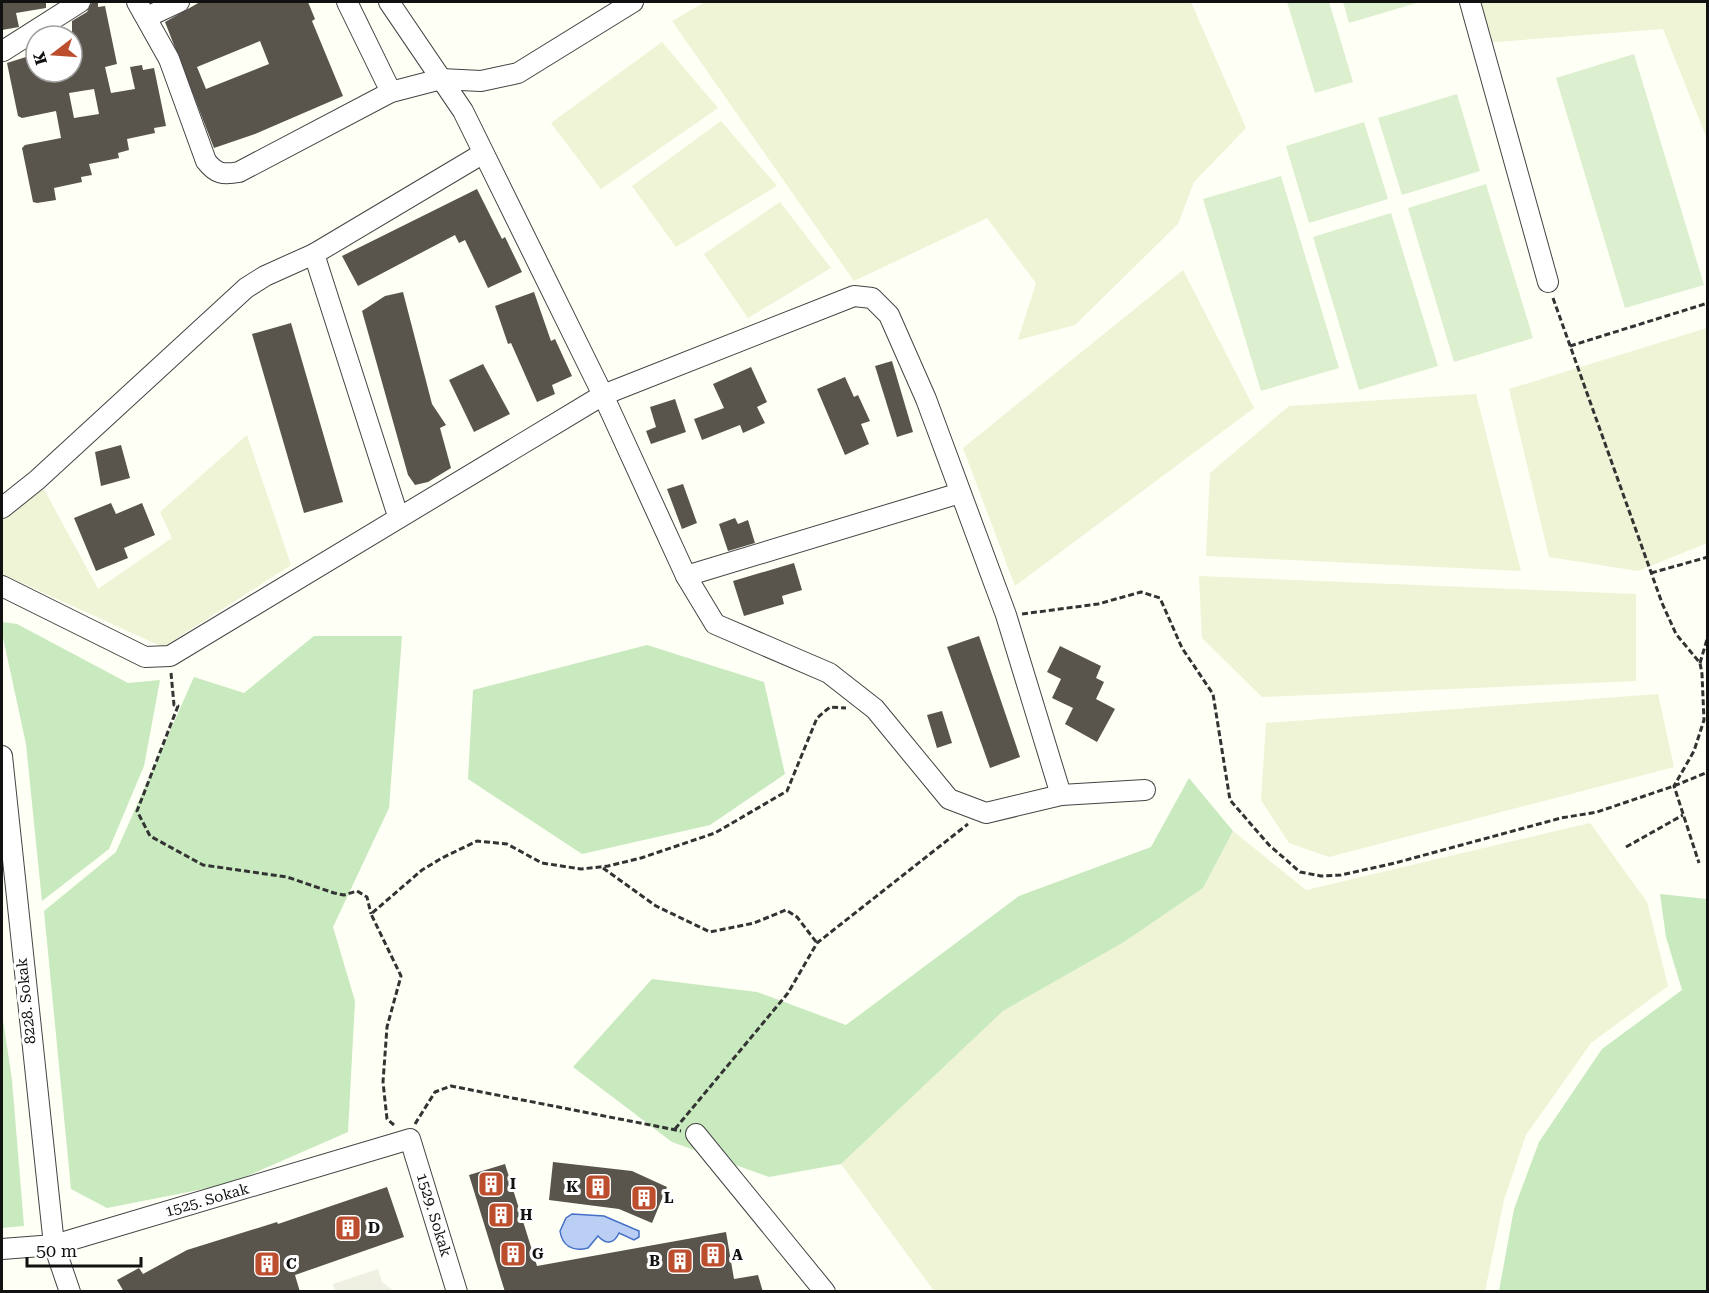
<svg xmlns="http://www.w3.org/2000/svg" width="1709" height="1293" font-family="'Roboto Serif',serif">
  <rect width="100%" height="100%" fill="#fefff5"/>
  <!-- farmland -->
  <g fill="#eef4d5">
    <path d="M705 2H1191L1246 128 1194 182 1178 224 1075 325 1018 340 1036 283 987 218 854 281 672 21Z"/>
    <path d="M1475 2H1707V139L1663 29 1484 43Z"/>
    <path d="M662 42 718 108 601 189 551 123Z"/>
    <path d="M721 121 777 186 676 247 632 186Z"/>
    <path d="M780 202 831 268 748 318 704 254Z"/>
    <path d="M1183 270 1254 408 1015 586 963 448Z"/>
    <path d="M1707 328V543L1638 571 1549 557 1509 389Z"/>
    <path d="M1476 394 1521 571 1206 556 1210 473 1289 406Z"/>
    <path d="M247 435 291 565 163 647 2 574V519L44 489 98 589 172 538 160 512Z"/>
    <path d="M1199 576 1636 594V681L1262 697 1202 638Z"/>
    <path d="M1658 694 1674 767 1329 857 1289 843 1261 800 1266 723Z"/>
    <path d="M1590 823 1647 902 1668 986 1591 1043 1526 1135 1504 1200 1485 1291H934L841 1164 1003 1011 1124 942 1203 888 1233 831 1306 890Z"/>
  </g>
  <!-- green -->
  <g fill="#c9e9bf">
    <path d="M2 622 17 624 128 683 160 680 144 766 109 849 42 901 26 744 2 633Z"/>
    <path d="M314 636H402L389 808 333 927 355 1001 348 1132 229 1184 107 1208 71 1189 44 911 116 852 194 677 244 693Z"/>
    <path d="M647 645 764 682 785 774 710 825 582 854 468 779 473 690Z"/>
    <path d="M1189 778 1233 831 1203 888 1124 942 1003 1011 841 1164 769 1177 672 1142 573 1067 652 979 757 992 846 1025 1019 896 1151 847Z"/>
    <path d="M1660 894 1707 899V1291H1499L1514 1209 1539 1142 1602 1049 1682 990 1666 937Z"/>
    <path d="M2 1013 12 1080 24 1226 2 1228Z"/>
  </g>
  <!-- pitch -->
  <g fill="#dcf0d0">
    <path d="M1287 2H1329L1353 82 1315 93Z"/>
    <path d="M1343 2H1420L1349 23Z"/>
    <path d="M1634 54 1704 285 1625 308 1556 78Z"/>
    <path d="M1457 94 1480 171 1402 195 1378 118Z"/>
    <path d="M1364 122 1388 199 1309 223 1286 146Z"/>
    <path d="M1281 176 1339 368 1261 391 1203 199Z"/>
    <path d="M1486 184 1533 338 1454 362 1408 208Z"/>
    <path d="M1391 213 1438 366 1359 390 1313 237Z"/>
  </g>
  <!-- plaza -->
  <path fill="#f0f0e2" d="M378 1269 382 1282 394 1291H335L333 1284Z"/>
  <!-- water -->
  <path fill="#bbcff4" stroke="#4570c8" stroke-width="1.5" d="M572 1214 604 1216 639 1231V1237L634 1240 619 1233C614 1244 606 1245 598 1236L588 1248C573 1252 562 1246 560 1231L566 1218Z"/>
  <!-- building -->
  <g fill="#59554d" fill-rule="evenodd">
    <path d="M2 2H46V8L16 13 19 27 2 30Z"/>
    <path d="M92 2H98V7L105 6 117 64 105 67 111 93 135 89 130 67 142 65 143 70 154 68 166 126 154 128 155 133 127 139 129 150 118 153 119 158 89 164 92 175 81 177 82 182 54 188 56 200 37 203 33 202 22 148 25 145 61 138 56 111 22 118 18 116 7 63 29 56 33 72H72V21L87 12ZM94 89 99 114 74 118 69 93Z"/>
    <path d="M200 2H308L315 19 312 21 343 96 255 134 214 148 165 22ZM260 41 269 64 206 89 197 67Z"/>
    <path d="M477 189 502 239 505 237 522 272 488 288 465 240 459 243 455 235 358 286 342 256Z"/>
    <path d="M403 292 432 404 446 425 440 428 451 468 428 482 415 485 408 475 362 311 385 296Z"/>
    <path d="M534 292 551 341 555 339 572 376 552 385 555 394 537 402 511 343 508 344 495 306Z"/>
    <path d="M291 323 343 502 304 513 252 334Z"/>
    <path d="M892 361 913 432 897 437 875 366Z"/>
    <path d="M483 364 510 414 474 432 449 380Z"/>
    <path d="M751 367 767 402 757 407 765 423 743 433 740 425 702 440 694 419 724 408 713 384Z"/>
    <path d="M845 377 854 397 858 395 870 421 861 424 869 444 845 455 817 389Z"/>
    <path d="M675 399 686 432 651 444 646 431 656 427 650 407Z"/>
    <path d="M121 445 130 478 101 486 95 452Z"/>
    <path d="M683 484 697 523 682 529 667 489Z"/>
    <path d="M111 503 116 514 142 503 155 535 124 548 128 558 96 571 74 518Z"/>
    <path d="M735 518 738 524 748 520 755 543 728 551 719 524Z"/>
    <path d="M794 563 802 590 782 596 784 604 744 616 733 581Z"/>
    <path d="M979 636 1020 757 990 768 947 647Z"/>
    <path d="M1060 646 1101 666 1096 678 1104 682 1096 699 1115 709 1097 742 1065 724 1073 708 1052 698 1061 679 1047 672Z"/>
    <path d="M942 711 952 743 937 748 927 715Z"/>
    <path d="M553 1162 632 1171 667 1187 652 1223 619 1209 549 1200Z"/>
    <path d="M505 1164 537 1266 726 1232 734 1279 758 1275 763 1292H505L469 1175Z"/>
    <path d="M387 1187 404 1237 295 1275 300 1292H124L117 1280 139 1268 143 1274 187 1250 277 1222 278 1224Z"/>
  </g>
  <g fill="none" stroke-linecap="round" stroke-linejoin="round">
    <defs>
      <g id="minor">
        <path d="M137 2 169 59 206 161C216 174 223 175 239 172L391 92 441 79 481 81 518 73 633 2"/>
        <path d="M347 2 391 92"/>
        <path d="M389 2 463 111 603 395 686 576 715 624 829 673 875 709 949 799 986 813 1061 795 1145 790"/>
        <path d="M1470 2 1548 282"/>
        <path d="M147 17 179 2"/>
        <path d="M3 51 80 2"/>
        <path d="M2 508 37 480 246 288 265 276 314 254"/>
        <path d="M398 516 314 254 482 154"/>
        <path d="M686 576 960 493"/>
        <path d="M2 586 145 657 170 656 603 395 854 296 872 298 889 315 926 399 1006 615 1061 795"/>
        <path d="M2 756 54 1245 70 1292"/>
        <path d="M696 1134 825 1292"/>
        <path d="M2 1249 54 1245 410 1139 457 1292"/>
      </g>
    </defs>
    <!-- minor casing -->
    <use href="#minor" stroke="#444" stroke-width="22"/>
    <!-- path -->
    <g stroke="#333" stroke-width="3" stroke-dasharray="6 3" stroke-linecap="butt">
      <path d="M1553 298 1662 603 1676 634 1700 663 1702 674 1704 720 1694 751 1674 786 1699 863"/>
      <path d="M1570 346 1708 303"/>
      <path d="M1651 573 1708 557"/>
      <path d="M1022 614 1098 604 1141 592 1160 598 1182 648 1213 694 1230 800 1269 845 1300 872 1321 876 1341 875 1395 863 1561 818 1597 812 1674 786 1708 772"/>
      <path d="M1700 663 1708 636"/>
      <path d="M171 673 174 705 178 706 137 811 150 836 203 865 287 877 334 893 344 895 357 891 367 897 371 914"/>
      <path d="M1626 847 1683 815"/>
      <path d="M603 868 656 906 710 932 754 923 786 910 797 917 817 943"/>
      <path d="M415 1124 435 1092 451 1086 681 1131"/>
      <path d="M394 1125 387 1119 383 1082 387 1027 401 976 371 914 422 870 442 858 477 841 507 844 542 863 581 869 608 866 641 858 715 833 787 791 817 718 830 707 846 708"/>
      <path d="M675 1129 788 993 817 943 968 824"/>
    </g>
    <!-- minor -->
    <use href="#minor" stroke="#fff" stroke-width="20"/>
  </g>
  <!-- icons -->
  <defs>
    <symbol id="building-square" viewBox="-11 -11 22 22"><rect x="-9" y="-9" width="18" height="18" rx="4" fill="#bc4d2d" stroke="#fff"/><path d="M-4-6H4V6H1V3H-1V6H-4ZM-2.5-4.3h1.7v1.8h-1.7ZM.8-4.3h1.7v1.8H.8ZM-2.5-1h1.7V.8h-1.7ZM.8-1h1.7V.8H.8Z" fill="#fff"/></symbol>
  </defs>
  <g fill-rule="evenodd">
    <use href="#building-square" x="476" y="1169" width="30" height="30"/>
    <use href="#building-square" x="583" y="1172" width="30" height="30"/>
    <use href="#building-square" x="629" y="1183" width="30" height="30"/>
    <use href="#building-square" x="486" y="1200" width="30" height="30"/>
    <use href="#building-square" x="333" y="1213" width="30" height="30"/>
    <use href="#building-square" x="498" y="1239" width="30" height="30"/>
    <use href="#building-square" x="698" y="1240" width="30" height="30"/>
    <use href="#building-square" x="665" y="1246" width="30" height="30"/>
    <use href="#building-square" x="252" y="1249" width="30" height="30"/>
  </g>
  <g text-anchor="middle" stroke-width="6" stroke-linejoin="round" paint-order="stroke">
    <!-- street labels -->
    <g font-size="15" fill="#111" stroke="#fff">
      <text transform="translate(26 1001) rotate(-96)" y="5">8228. Sokak</text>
      <text transform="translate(207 1200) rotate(-16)" y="5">1525. Sokak</text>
      <text transform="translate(434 1215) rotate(73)" y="5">1529. Sokak</text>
    </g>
    <!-- poi labels -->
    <g font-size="15" font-weight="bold" fill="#111" stroke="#fff" text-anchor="start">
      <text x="510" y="1189">I</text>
      <text x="578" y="1192" text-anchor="end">K</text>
      <text x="664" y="1203">L</text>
      <text x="520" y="1220">H</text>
      <text x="368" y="1233">D</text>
      <text x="532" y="1259">G</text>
      <text x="732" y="1260">A</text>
      <text x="660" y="1266" text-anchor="end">B</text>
      <text x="286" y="1269">C</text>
    </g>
  </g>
  <!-- border -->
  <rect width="1709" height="1293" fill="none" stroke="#111111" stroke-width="6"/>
  <!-- north arrow -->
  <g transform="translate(54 54) rotate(253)"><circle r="28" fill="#ffffff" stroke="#a0a0a0" stroke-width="1.5"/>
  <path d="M0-4.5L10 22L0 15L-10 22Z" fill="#bc4d2d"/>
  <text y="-9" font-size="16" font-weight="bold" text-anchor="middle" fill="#111111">K</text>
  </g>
  <!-- scale -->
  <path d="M27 1257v9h114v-9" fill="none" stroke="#111111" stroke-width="3"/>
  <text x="36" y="1257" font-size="18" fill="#111111" stroke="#ffffff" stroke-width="4.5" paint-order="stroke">50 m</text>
</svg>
